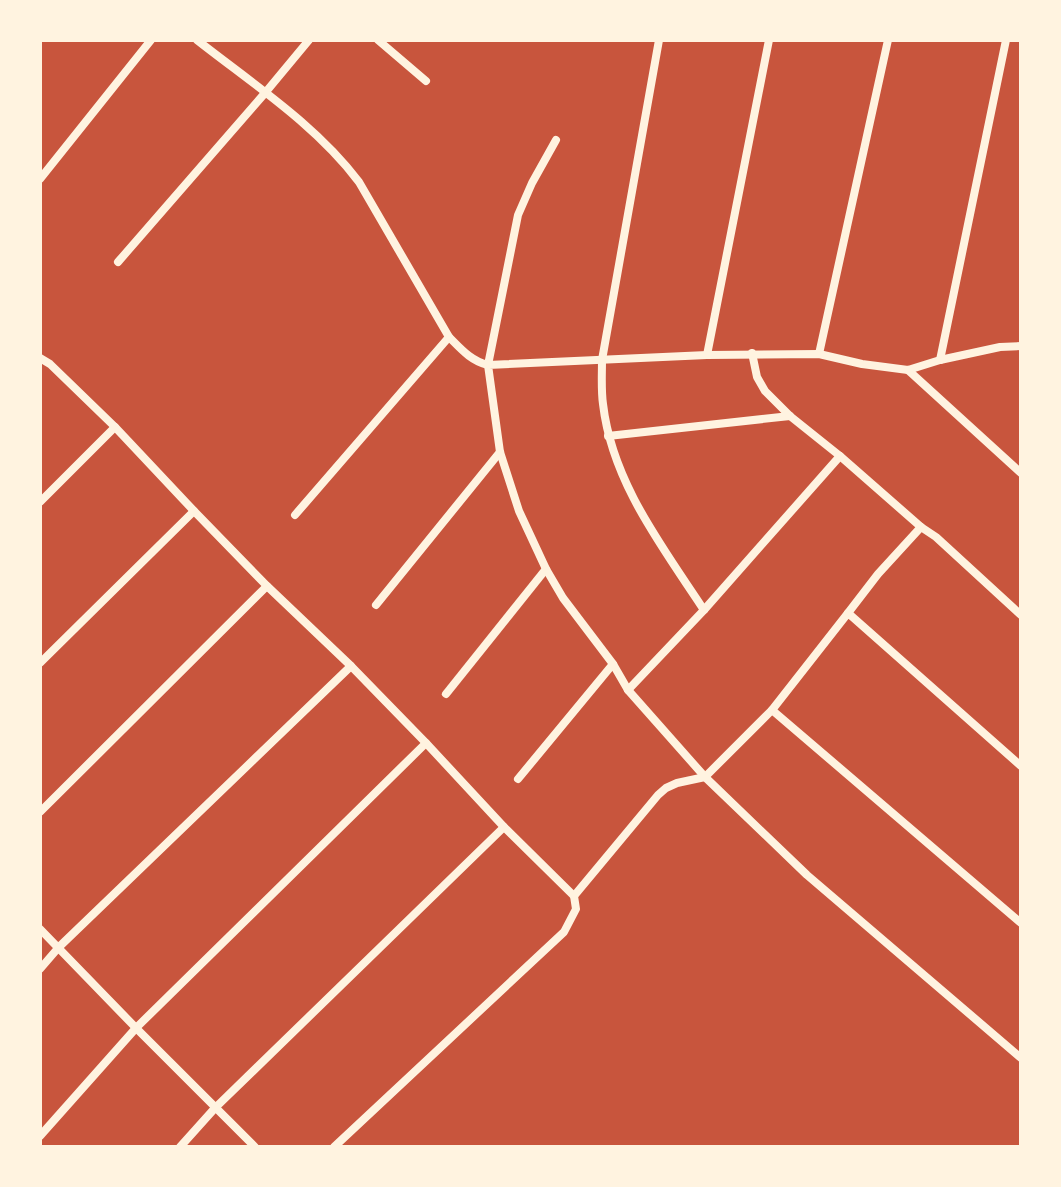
<svg xmlns="http://www.w3.org/2000/svg" width="1061" height="1187" font-family="'PT Sans',sans-serif">
  <rect width="100%" height="100%" fill="#c8553d"/>
  <g fill="none" stroke-linecap="round" stroke-linejoin="round">
    <!-- minor -->
    <g stroke="#fff3e0" stroke-width="8">
      <path d="M197 40C253 84 316 125 359 182L449 337C461 349 471 361 488 365L518 215 532 183 556 140"/>
      <path d="M378 40 426 81"/>
      <path d="M659 40 602 360C602 375 601 390 603 404 612 482 662 546 704 610"/>
      <path d="M40 179 151 40"/>
      <path d="M118 262 265 93 309 40"/>
      <path d="M1021 346 1000 347 940 360 908 370 862 364 819 354 707 355 488 365 500 452 519 511 546 569 563 598 613 664 628 690 705 777 807 875 1021 1058"/>
      <path d="M752 353 757 377 765 391 790 416 840 456 921 527 936 537 1021 615"/>
      <path d="M819 354 888 40"/>
      <path d="M707 355 769 40"/>
      <path d="M40 358 50 364 115 427"/>
      <path d="M940 360 1006 40"/>
      <path d="M908 370 1021 473"/>
      <path d="M608 436 790 416"/>
      <path d="M40 502 115 427 194 511 267 586 351 666 426 743 504 827 574 896"/>
      <path d="M295 515 449 337"/>
      <path d="M376 605 500 452"/>
      <path d="M848 613 878 574 921 527"/>
      <path d="M40 663 194 511"/>
      <path d="M628 690 704 610 840 456"/>
      <path d="M446 694 546 569"/>
      <path d="M1021 766 848 613 772 710 1021 923"/>
      <path d="M518 779 613 664"/>
      <path d="M40 812 267 586"/>
      <path d="M40 929 136 1028 255 1147"/>
      <path d="M40 969 59 947 351 666"/>
      <path d="M40 1136 136 1028 426 743"/>
      <path d="M180 1147 215 1108 504 827"/>
      <path d="M334 1147 564 932 576 909 574 896 658 795 666 788 677 783 705 777 772 710"/>
    </g>
  </g>
  <!-- border -->
  <rect width="1061" height="1187" fill="none" stroke="#fff3e0" stroke-width="84"/>
</svg>
